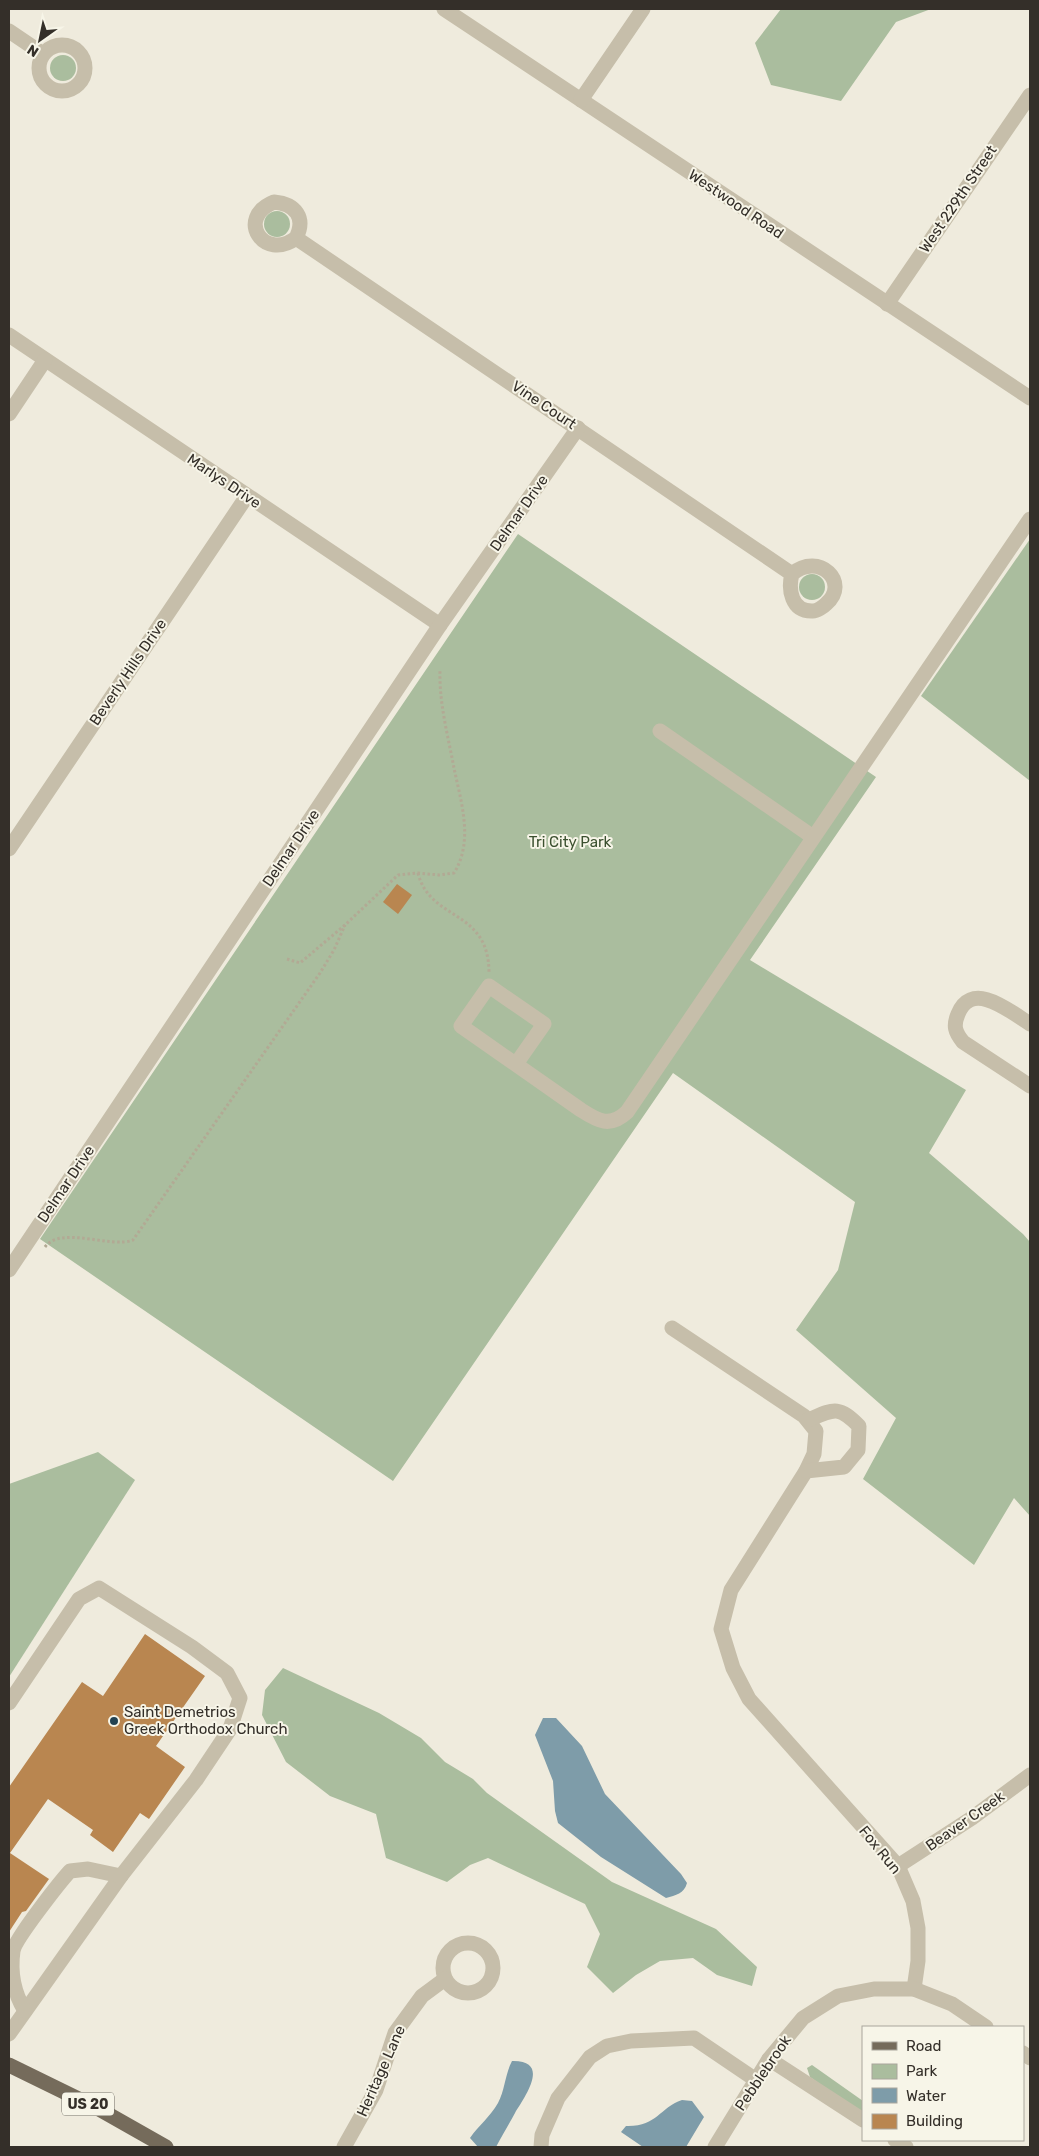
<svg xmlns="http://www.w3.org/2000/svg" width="1039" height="2156" font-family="Rubik,sans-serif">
  <rect width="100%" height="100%" fill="#efebdd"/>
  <!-- green -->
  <g fill="#aabd9e">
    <path d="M781 9H931L896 22 841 101 771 85 755 43Z"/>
    <circle cx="63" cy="68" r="13"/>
    <circle cx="277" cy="224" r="13"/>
    <path d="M518 534 876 777 750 960 966 1090 929 1153 1023 1234 1030 1242V1516L1014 1498 974 1565 863 1479 896 1418 796 1330 838 1270 855 1202 673 1073 393 1481 40 1239Z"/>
    <path d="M1030 539V781L921 696Z"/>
    <circle cx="812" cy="587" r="13"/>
    <path d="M98 1452 135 1480 9 1677V1484Z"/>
    <path d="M283 1668 379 1713 421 1738 445 1762 473 1779 487 1793 612 1882 716 1929 757 1967 752 1986 717 1975 693 1958 660 1961 636 1975 613 1993 587 1967 600 1934 585 1904 488 1858 470 1865 447 1882 386 1858 376 1814 330 1796 286 1762 262 1715 265 1690Z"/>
    <path d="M812 2065 863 2101V2115L810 2077 807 2068Z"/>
  </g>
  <!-- water -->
  <g fill="#7e9ca9">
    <path d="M543 1718H556L582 1746 605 1794 681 1874 687 1883C684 1894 676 1895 666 1898L601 1857 558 1823 555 1811 553 1781 535 1735Z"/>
    <path d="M512 2061C552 2060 524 2098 515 2113 509 2124 502 2136 496 2147H478L470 2138C479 2125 490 2117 498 2103 505 2090 505 2074 512 2061Z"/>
    <path d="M682 2100 692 2101 704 2117 686 2147H643L621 2132 626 2126C657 2127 659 2108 682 2100Z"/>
  </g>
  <!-- building -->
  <g fill="#b98650">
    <path d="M397 884 412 895 398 914 383 902Z"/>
    <path d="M145 1634 205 1676 156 1746 185 1767 149 1819 140 1813 113 1852 90 1835 93 1830 48 1799 10 1853 49 1879 26 1911 22 1912 9 1932V1787L82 1682 103 1696Z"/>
  </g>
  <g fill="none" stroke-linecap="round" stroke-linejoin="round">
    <!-- path -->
    <g stroke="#b2a994" stroke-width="3" stroke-dasharray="2.5 2.5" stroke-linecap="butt">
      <path d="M418 873C430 922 489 908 489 973"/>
      <path d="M287 959 300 963 345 925 398 875 418 873 439 875 454 873C474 841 461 802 454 768 448 736 439 703 440 670"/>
      <path d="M45 1247C61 1225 111 1249 133 1240L320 973 334 950 345 925"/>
    </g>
    <!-- minor -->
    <g stroke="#c6beaa" stroke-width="15">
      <path d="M444 9 1030 398"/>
      <path d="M9 31 43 54"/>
      <circle cx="62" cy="68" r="23"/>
      <path d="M581 100 643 9"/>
      <path d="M296 238C264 262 235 218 274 202 296 204 306 218 296 238L792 574C788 589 791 612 813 611 817 611 823 607 826 604 851 583 819 551 792 574"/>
      <path d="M887 304 1030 95"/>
      <path d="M9 335 440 625"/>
      <path d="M9 414 45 360"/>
      <path d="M660 731 813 837"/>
      <path d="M9 849 247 496"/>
      <path d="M1030 1024C1011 1012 972 979 958 1014 953 1026 955 1032 963 1042L1030 1086"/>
      <path d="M516 1064 544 1024 489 986 461 1026 581 1110C598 1121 610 1128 627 1112L1030 519"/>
      <path d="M9 1270 440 625 578 428"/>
      <path d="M672 1328 804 1416 816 1431 814 1454 806 1471 731 1590 721 1629 733 1668 749 1699 898 1866 913 1901 918 1928V1961L914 1989"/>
      <path d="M806 1471 844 1467 858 1450 859 1426C838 1405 834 1409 808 1420"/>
      <path d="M9 1703 79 1599 99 1588 192 1647 227 1673 240 1698 230 1729 196 1780 121 1876 9 2034"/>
      <path d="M898 1866 972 1818 1030 1775"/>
      <circle cx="468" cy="1968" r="25"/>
      <path d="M25 2011C14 1993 10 1972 13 1951 15 1939 60 1882 70 1871L88 1869 121 1876"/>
      <path d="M1023 2053 1030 2058"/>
      <path d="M769 2059 863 2120"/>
      <path d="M895 2140 906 2147"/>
      <path d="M344 2147 376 2090 395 2033 422 1996 445 1979"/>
      <path d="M541 2147 542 2135 558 2098 590 2057 607 2046 631 2041 694 2038 756 2080"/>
      <path d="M715 2147 769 2059 803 2018 838 1996 874 1989H914L952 2004 986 2027"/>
    </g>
    <!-- major -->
    <path stroke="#756b5b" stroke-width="15" d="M9 2065 99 2109 166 2147"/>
  </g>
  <!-- markers -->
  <circle fill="#224252" stroke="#f7f5e8" stroke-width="2" cx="114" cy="1721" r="5"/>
  <g text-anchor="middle" stroke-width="4" stroke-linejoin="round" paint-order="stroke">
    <!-- shield labels -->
    <rect fill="#f7f5e8" stroke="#6e6a62" stroke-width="1" x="62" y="2092.5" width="52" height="23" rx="4"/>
    <g font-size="14" font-weight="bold" fill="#342f29">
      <text x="88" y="2109">US 20</text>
    </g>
    <!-- street labels -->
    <g font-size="15" fill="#342f29" stroke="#f7f5e8">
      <text transform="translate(958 199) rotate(-56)" y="5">West 229th Street</text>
      <text transform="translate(736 204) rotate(34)" y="5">Westwood Road</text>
      <text transform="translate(544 405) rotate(34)" y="5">Vine Court</text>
      <text transform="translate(224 481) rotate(34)" y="5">Marlys Drive</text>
      <text transform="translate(519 513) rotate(-55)" y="5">Delmar Drive</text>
      <text transform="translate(128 672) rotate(-56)" y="5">Beverly Hills Drive</text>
      <text transform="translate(291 848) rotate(-56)" y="5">Delmar Drive</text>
      <text transform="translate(66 1184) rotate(-56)" y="5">Delmar Drive</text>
      <text transform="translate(965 1821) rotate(-35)" y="5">Beaver Creek</text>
      <text transform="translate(880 1850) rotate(51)" y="5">Fox Run</text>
      <text transform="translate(381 2071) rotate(-66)" y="5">Heritage Lane</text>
      <text transform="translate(763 2073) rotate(-56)" y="5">Pebblebrook</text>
    </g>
    <!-- park labels -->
    <g font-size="15" fill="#3b502f" stroke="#f7f5e8">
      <text x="570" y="847">Tri City Park</text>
    </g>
    <!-- poi labels -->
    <g font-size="15" fill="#342f29" stroke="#f7f5e8" text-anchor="start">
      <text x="124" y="1717">Saint Demetrios<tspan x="124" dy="17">Greek Orthodox Church</tspan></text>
    </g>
  </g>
  <!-- border -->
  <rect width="1039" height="2156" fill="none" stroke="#342f29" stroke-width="20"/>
  <!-- legend -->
  <rect x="862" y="2026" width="162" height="115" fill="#f7f5e8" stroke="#a9a69c"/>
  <rect x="872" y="2042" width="25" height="8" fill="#756b5b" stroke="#a9a69c"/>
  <text x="906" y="2051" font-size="15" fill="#342f29">Road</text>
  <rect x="872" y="2064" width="25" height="15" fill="#aabd9e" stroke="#a9a69c"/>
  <text x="906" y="2076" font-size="15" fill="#342f29">Park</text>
  <rect x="872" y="2088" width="25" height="15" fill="#7e9ca9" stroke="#a9a69c"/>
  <text x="906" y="2101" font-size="15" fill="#342f29">Water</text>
  <rect x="872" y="2114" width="25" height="15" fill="#b98650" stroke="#a9a69c"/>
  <text x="906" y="2126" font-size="15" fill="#342f29">Building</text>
  <!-- north arrow -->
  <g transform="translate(40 40) rotate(213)" stroke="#f7f5e8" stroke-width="4" paint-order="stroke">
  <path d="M0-4L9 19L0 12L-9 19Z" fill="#342f29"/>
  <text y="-8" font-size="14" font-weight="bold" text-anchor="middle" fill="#342f29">N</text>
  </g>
</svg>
